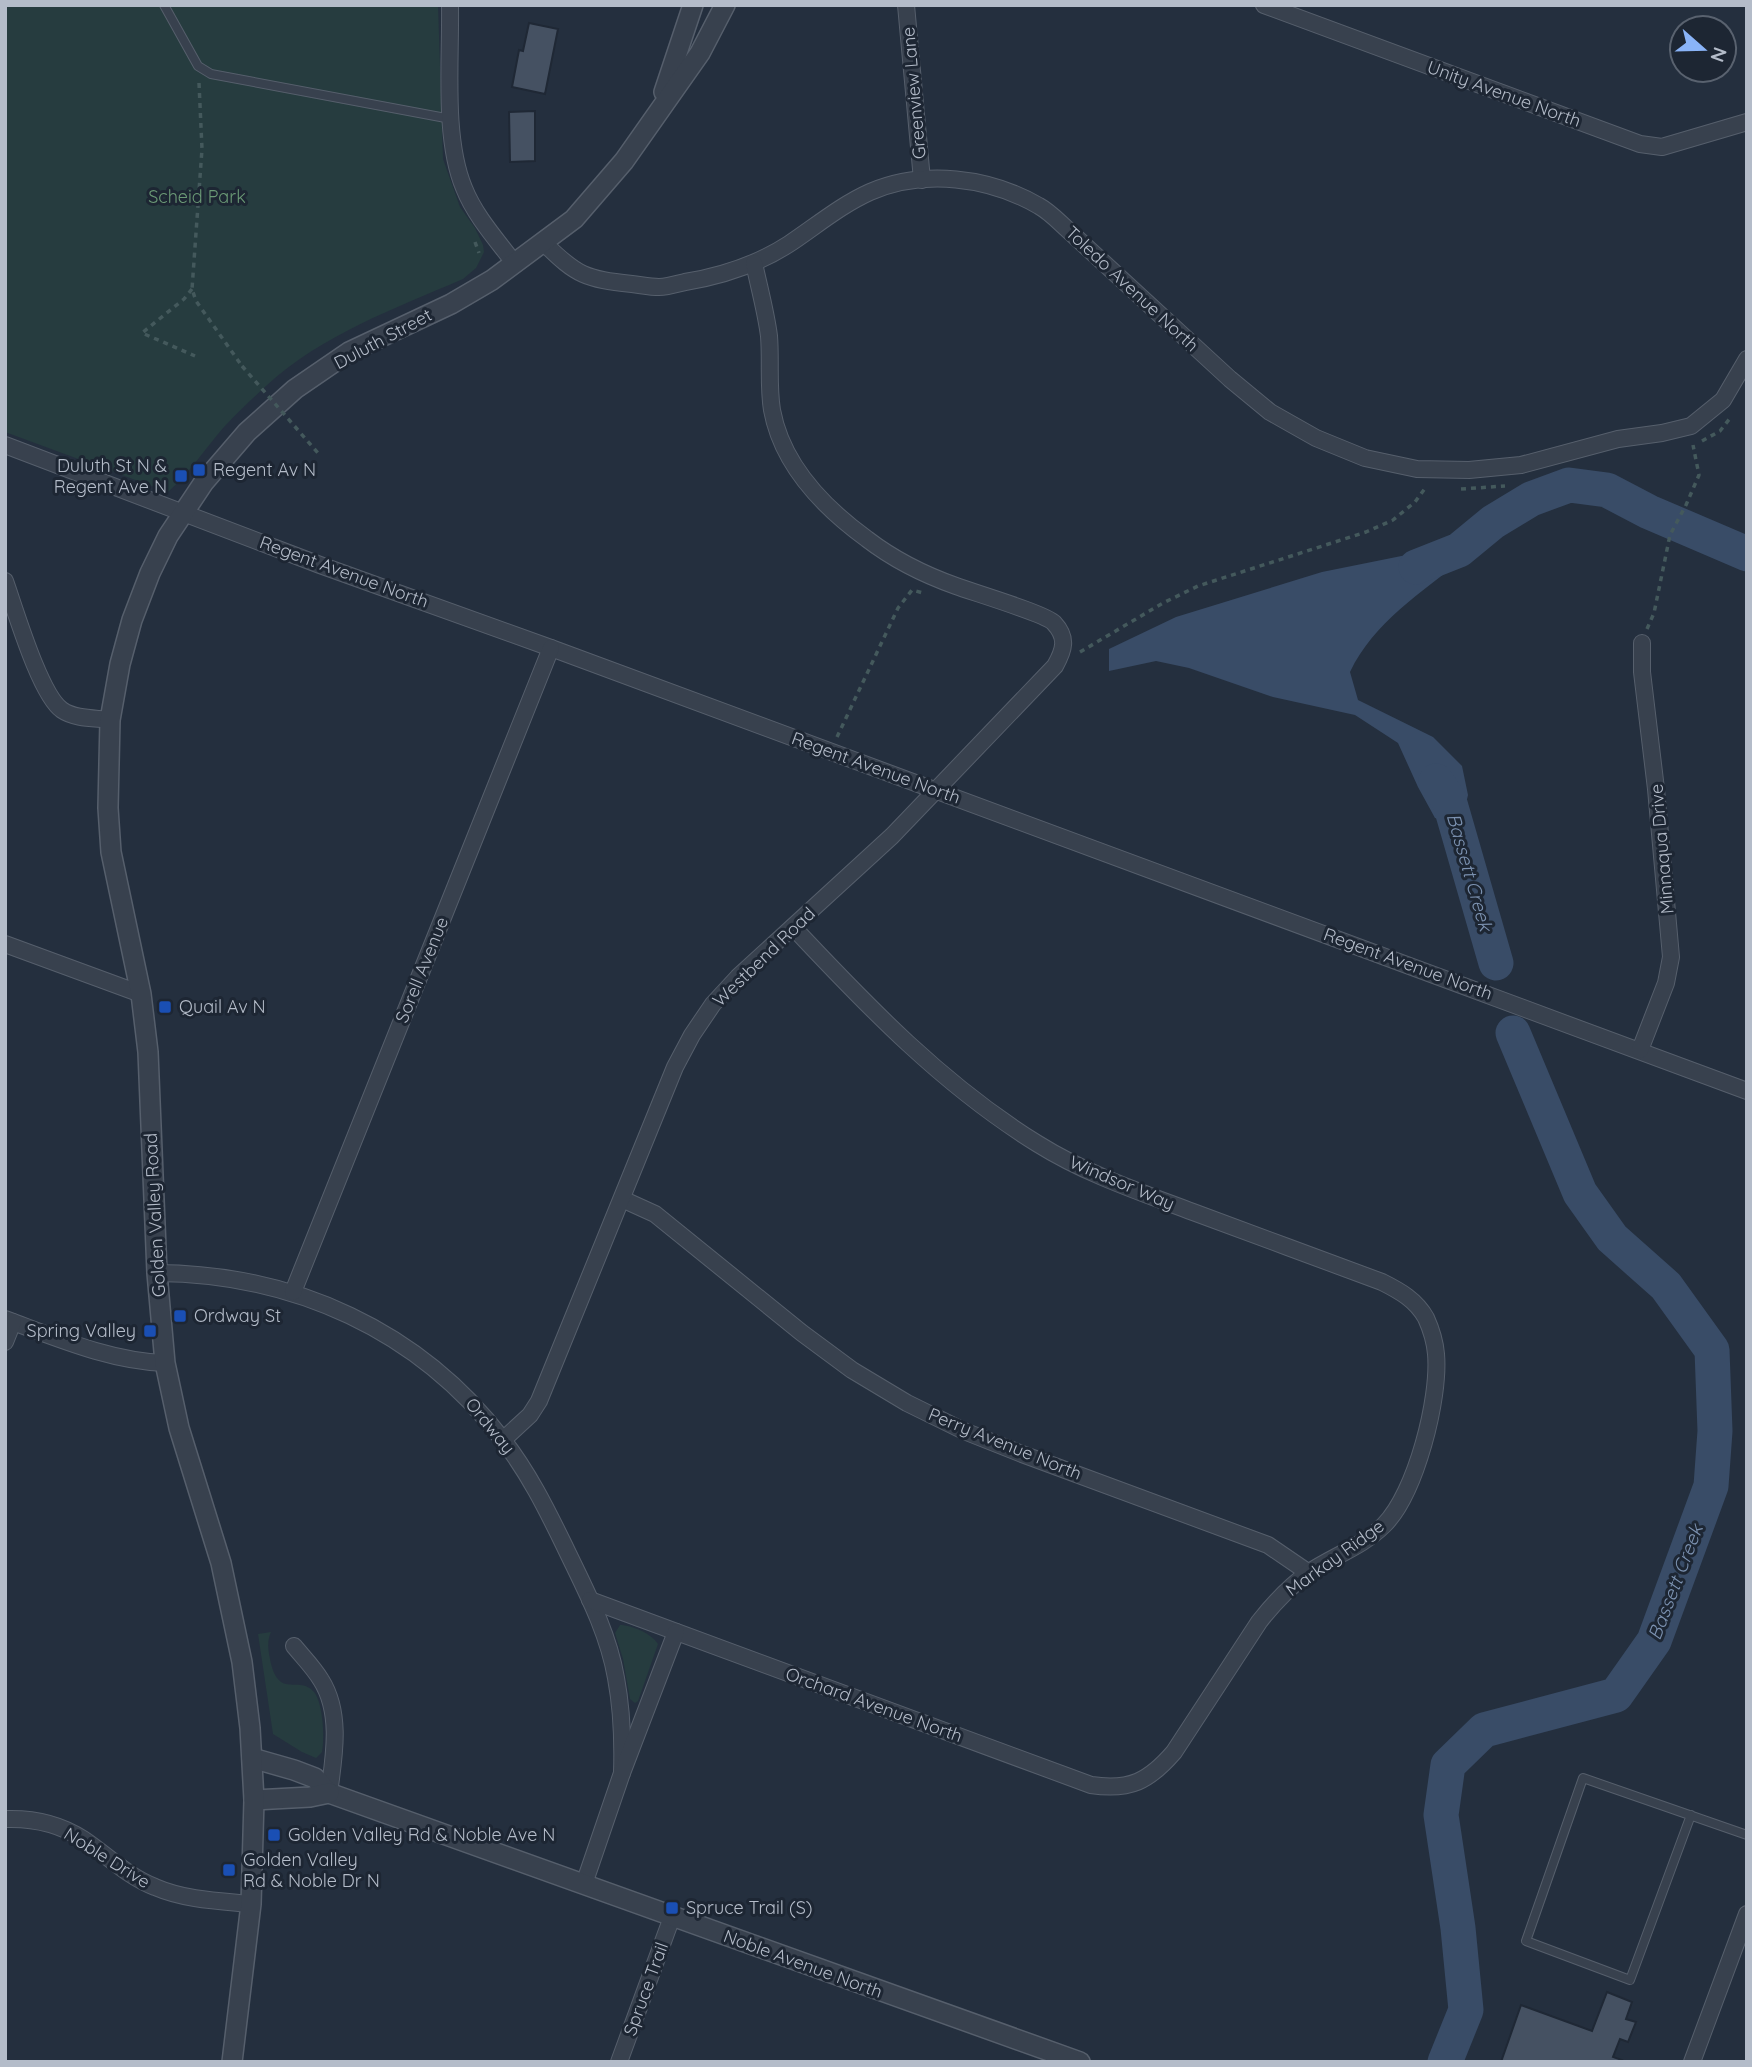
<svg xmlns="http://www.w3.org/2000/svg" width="1752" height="2067" font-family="Quicksand,sans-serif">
  <rect width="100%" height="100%" fill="#242f3e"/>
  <!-- green -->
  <g fill="#263c3f">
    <path d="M5 5H438L443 159 460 207 475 228 483 245 484 252 476 268 463 279C396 308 321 335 266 386 252 399 237 413 224 427 205 449 189 473 168 492L5 432Z"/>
    <path d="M620 1625C632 1625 652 1634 658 1644L638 1701 635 1703 630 1699 623 1659 615 1633Z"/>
    <path d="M271 1632C267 1641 268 1649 270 1659 278 1701 299 1674 314 1692 323 1703 325 1738 322 1752L316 1758 302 1752 273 1734 258 1634Z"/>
  </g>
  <!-- water -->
  <path fill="#394c67" d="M1456 545 1463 559C1421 593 1374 622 1350 672L1358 700 1433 737 1462 766 1468 795 1461 825 1435 818 1418 787 1398 743 1355 715 1273 697 1189 668 1156 661 1109 671V649L1176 617 1322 572Z"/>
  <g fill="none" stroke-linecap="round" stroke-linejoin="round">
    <!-- river -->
    <g stroke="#394c67" stroke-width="35">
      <path d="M1416 567 1459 550 1493 522 1531 499 1569 485 1607 490 1649 512 1747 554"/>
      <path d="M1436 781 1449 800 1496 963"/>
      <path d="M1445 2062 1466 2010 1458 1928 1441 1815 1448 1765 1484 1730 1616 1695 1654 1641 1711 1486 1715 1431 1712 1350 1666 1286 1612 1238 1580 1193 1513 1033"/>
    </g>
  </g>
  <!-- building -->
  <g fill="#455162" stroke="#1f2835" stroke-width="2">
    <path d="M529 23 558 29 545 94 512 87 519 50 523 51Z"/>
    <path d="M535 111V161L510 162 509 112Z"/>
    <path d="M1607 1992 1632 2002 1626 2019 1636 2022 1628 2042 1620 2039 1613 2057 1622 2060 1621 2062H1501L1521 2005 1592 2031Z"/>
  </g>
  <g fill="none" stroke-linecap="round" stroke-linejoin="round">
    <defs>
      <g id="service">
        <path d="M164 5 198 66 211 74 451 119"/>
        <path d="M1691 1815 1630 1980 1526 1941 1583 1778C1638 1797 1692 1816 1747 1835"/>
      </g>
      <g id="minor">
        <path d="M450 5C451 60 443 138 464 188 475 216 497 240 515 264"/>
        <path d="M906 5 922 180"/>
        <path d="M1264 5 1640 144 1662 147 1747 122"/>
        <path d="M544 243C577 276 586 279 632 284 641 285 650 287 659 287 667 287 677 284 685 282 722 276 758 264 789 244 816 226 841 205 870 192 924 169 989 177 1039 206 1050 212 1059 222 1068 230L1230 379 1270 412 1316 438 1365 458 1417 469 1469 470 1521 465 1618 439 1662 433 1691 426 1723 400 1747 359"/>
        <path d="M5 445 320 565 551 648 1747 1091"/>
        <path d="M5 581C15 609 40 695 62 710 75 719 95 718 110 720"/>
        <path d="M5 944 141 994"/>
        <path d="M1640 1050 1666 983 1671 957 1656 789 1642 672V643"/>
        <path d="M622 1199 655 1214 802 1333 852 1370 907 1403 964 1431 1022 1454 1268 1545 1309 1573"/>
        <path d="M157 1273C294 1274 419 1330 503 1440 528 1472 546 1508 564 1545 584 1587 608 1631 616 1678 622 1710 623 1741 622 1773"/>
        <path d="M293 1292 551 648"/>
        <path d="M5 1319C57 1338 110 1361 165 1363"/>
        <path d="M5 1342 13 1322"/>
        <path d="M503 1440 530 1415 539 1401 675 1067 692 1035 713 1004 738 977 892 836 1055 666C1064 650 1068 638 1054 623 1046 614 972 592 956 586 925 575 893 559 867 539 823 507 782 465 772 410 768 386 771 361 769 336 766 312 759 287 754 263"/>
        <path d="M590 1600 1091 1785C1130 1791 1149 1781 1174 1752L1259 1622C1273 1604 1289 1587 1308 1573 1333 1556 1362 1547 1384 1525 1416 1493 1440 1398 1436 1354 1435 1342 1431 1329 1426 1318 1416 1300 1400 1291 1382 1282 1319 1259 1256 1235 1193 1212 1140 1192 1086 1174 1038 1144 944 1086 868 1007 793 927"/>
        <path d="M294 1646C303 1657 314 1668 321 1680 342 1713 334 1757 329 1793"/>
        <path d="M5 1819C32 1818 60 1824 83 1839 107 1855 127 1876 155 1887 185 1900 219 1901 251 1904"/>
        <path d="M584 1884 622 1773 676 1632"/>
        <path d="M619 2062 672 1917"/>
        <path d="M1692 2062 1747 1914"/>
      </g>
      <g id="tertiary">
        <path d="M664 92 693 5"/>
        <path d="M252 1758 294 1770 315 1778 329 1793 1080 2062"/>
        <path d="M254 1800 310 1797 329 1793"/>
        <path d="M232 2062 251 1904 254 1800 250 1728 242 1662 221 1563 179 1428 165 1363 157 1273 148 1052 141 994 111 852 108 808 110 720 120 664 132 620 150 573 168 536 204 482 247 432 295 389 349 352 451 304 492 280 574 219 624 161 700 53 725 5"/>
      </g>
    </defs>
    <!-- service casing -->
    <use href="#service" stroke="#565f6c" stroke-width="10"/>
    <!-- minor casing -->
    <use href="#minor" stroke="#565f6c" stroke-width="18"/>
    <!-- tertiary casing -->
    <use href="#tertiary" stroke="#565f6c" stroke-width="22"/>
    <!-- path -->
    <g stroke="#44595c" stroke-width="3.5" stroke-dasharray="5 5" stroke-linecap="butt">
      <path d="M199 83 202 149 192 289 196 301 242 366"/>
      <path d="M475 242 479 253"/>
      <path d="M192 289 184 299 142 333 195 356"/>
      <path d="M1702 441 1720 431 1731 417"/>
      <path d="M1461 489 1505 486"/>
      <path d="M1647 629 1654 613 1670 535 1686 505 1699 475 1693 445"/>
      <path d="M1080 652 1163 603 1198 586 1366 532 1393 520 1415 502 1426 487"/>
      <path d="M837 737 898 608 912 590 923 593"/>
    </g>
    <!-- service -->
    <use href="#service" stroke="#38414e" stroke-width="8"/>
    <!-- minor -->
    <use href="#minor" stroke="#38414e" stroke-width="16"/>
    <!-- tertiary -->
    <use href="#tertiary" stroke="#38414e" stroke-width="19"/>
    <!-- path-bridge -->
    <path stroke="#44595c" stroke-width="3.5" stroke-dasharray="5 5" stroke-linecap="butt" d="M242 366 318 453"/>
  </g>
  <!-- markers -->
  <g fill="#1a4fb4" stroke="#1d2633" stroke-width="2.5">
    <rect x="192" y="463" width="14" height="14" rx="3.5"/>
    <rect x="174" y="469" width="14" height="14" rx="3.5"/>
    <rect x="158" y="1000" width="14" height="14" rx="3.5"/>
    <rect x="173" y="1309" width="14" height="14" rx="3.5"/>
    <rect x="143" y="1324" width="14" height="14" rx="3.5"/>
    <rect x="267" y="1828" width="14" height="14" rx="3.5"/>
    <rect x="222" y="1863" width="14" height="14" rx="3.5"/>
    <rect x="665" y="1901" width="14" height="14" rx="3.5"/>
  </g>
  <g text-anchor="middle" stroke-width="6" stroke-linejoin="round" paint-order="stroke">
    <!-- street labels -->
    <g font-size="18" fill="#b4bcc9" stroke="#1d2633">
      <text transform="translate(914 93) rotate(-95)" y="6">Greenview Lane</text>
      <text transform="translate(1504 94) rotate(20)" y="6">Unity Avenue North</text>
      <text transform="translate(1132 289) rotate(43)" y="6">Toledo Avenue North</text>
      <text transform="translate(383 339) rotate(-28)" y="6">Duluth Street</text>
      <text transform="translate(344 572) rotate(20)" y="6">Regent Avenue North</text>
      <text transform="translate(876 768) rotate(20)" y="6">Regent Avenue North</text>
      <text transform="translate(1662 849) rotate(-95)" y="6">Minnaqua Drive</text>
      <text transform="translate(764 957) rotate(-44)" y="6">Westbend Road</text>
      <text transform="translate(1408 964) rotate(20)" y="6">Regent Avenue North</text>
      <text transform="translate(422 970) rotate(-68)" y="6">Sorell Avenue</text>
      <text transform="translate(1122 1183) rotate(23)" y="6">Windsor Way</text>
      <text transform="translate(155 1215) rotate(-93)" y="6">Golden Valley Road</text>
      <text transform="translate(490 1426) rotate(51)" y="6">Ordway</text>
      <text transform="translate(1005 1444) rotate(22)" y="6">Perry Avenue North</text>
      <text transform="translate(1335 1558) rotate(-36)" y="6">Markay Ridge</text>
      <text transform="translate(874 1705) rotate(20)" y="6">Orchard Avenue North</text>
      <text transform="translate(107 1858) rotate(32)" y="6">Noble Drive</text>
      <text transform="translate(803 1964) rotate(20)" y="6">Noble Avenue North</text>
      <text transform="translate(646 1989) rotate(-70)" y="6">Spruce Trail</text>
    </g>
    <!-- park labels -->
    <g font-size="18" fill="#6b9a76" stroke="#1d2633">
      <text x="197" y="203">Scheid Park</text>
    </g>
    <!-- poi labels -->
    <g font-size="18" fill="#b4bcc9" stroke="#1d2633" text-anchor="start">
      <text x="167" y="472" text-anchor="end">Duluth St N &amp;<tspan x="167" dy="21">Regent Ave N</tspan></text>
      <text x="213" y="476">Regent Av N</text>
      <text x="179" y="1013">Quail Av N</text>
      <text x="194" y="1322">Ordway St</text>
      <text x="136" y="1337" text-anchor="end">Spring Valley</text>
      <text x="288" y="1841">Golden Valley Rd &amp; Noble Ave N</text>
      <text x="243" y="1866">Golden Valley<tspan x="243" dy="21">Rd &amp; Noble Dr N</tspan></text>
      <text x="686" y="1914">Spruce Trail (S)</text>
    </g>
    <!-- water labels -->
    <g font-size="19" font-style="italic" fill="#7c92b1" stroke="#1d2633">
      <text transform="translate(1470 872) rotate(74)" y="7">Bassett Creek</text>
      <text transform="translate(1675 1582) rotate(-69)" y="7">Bassett Creek</text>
    </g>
  </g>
  <!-- border -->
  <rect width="1752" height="2067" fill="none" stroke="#b4bcc9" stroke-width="14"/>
  <!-- north arrow -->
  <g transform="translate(1703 49) rotate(110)"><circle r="33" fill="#1d2633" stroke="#59626f" stroke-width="2"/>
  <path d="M0-5L12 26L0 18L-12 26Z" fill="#8ab4f8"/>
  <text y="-10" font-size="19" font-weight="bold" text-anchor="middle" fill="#b4bcc9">N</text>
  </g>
</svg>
